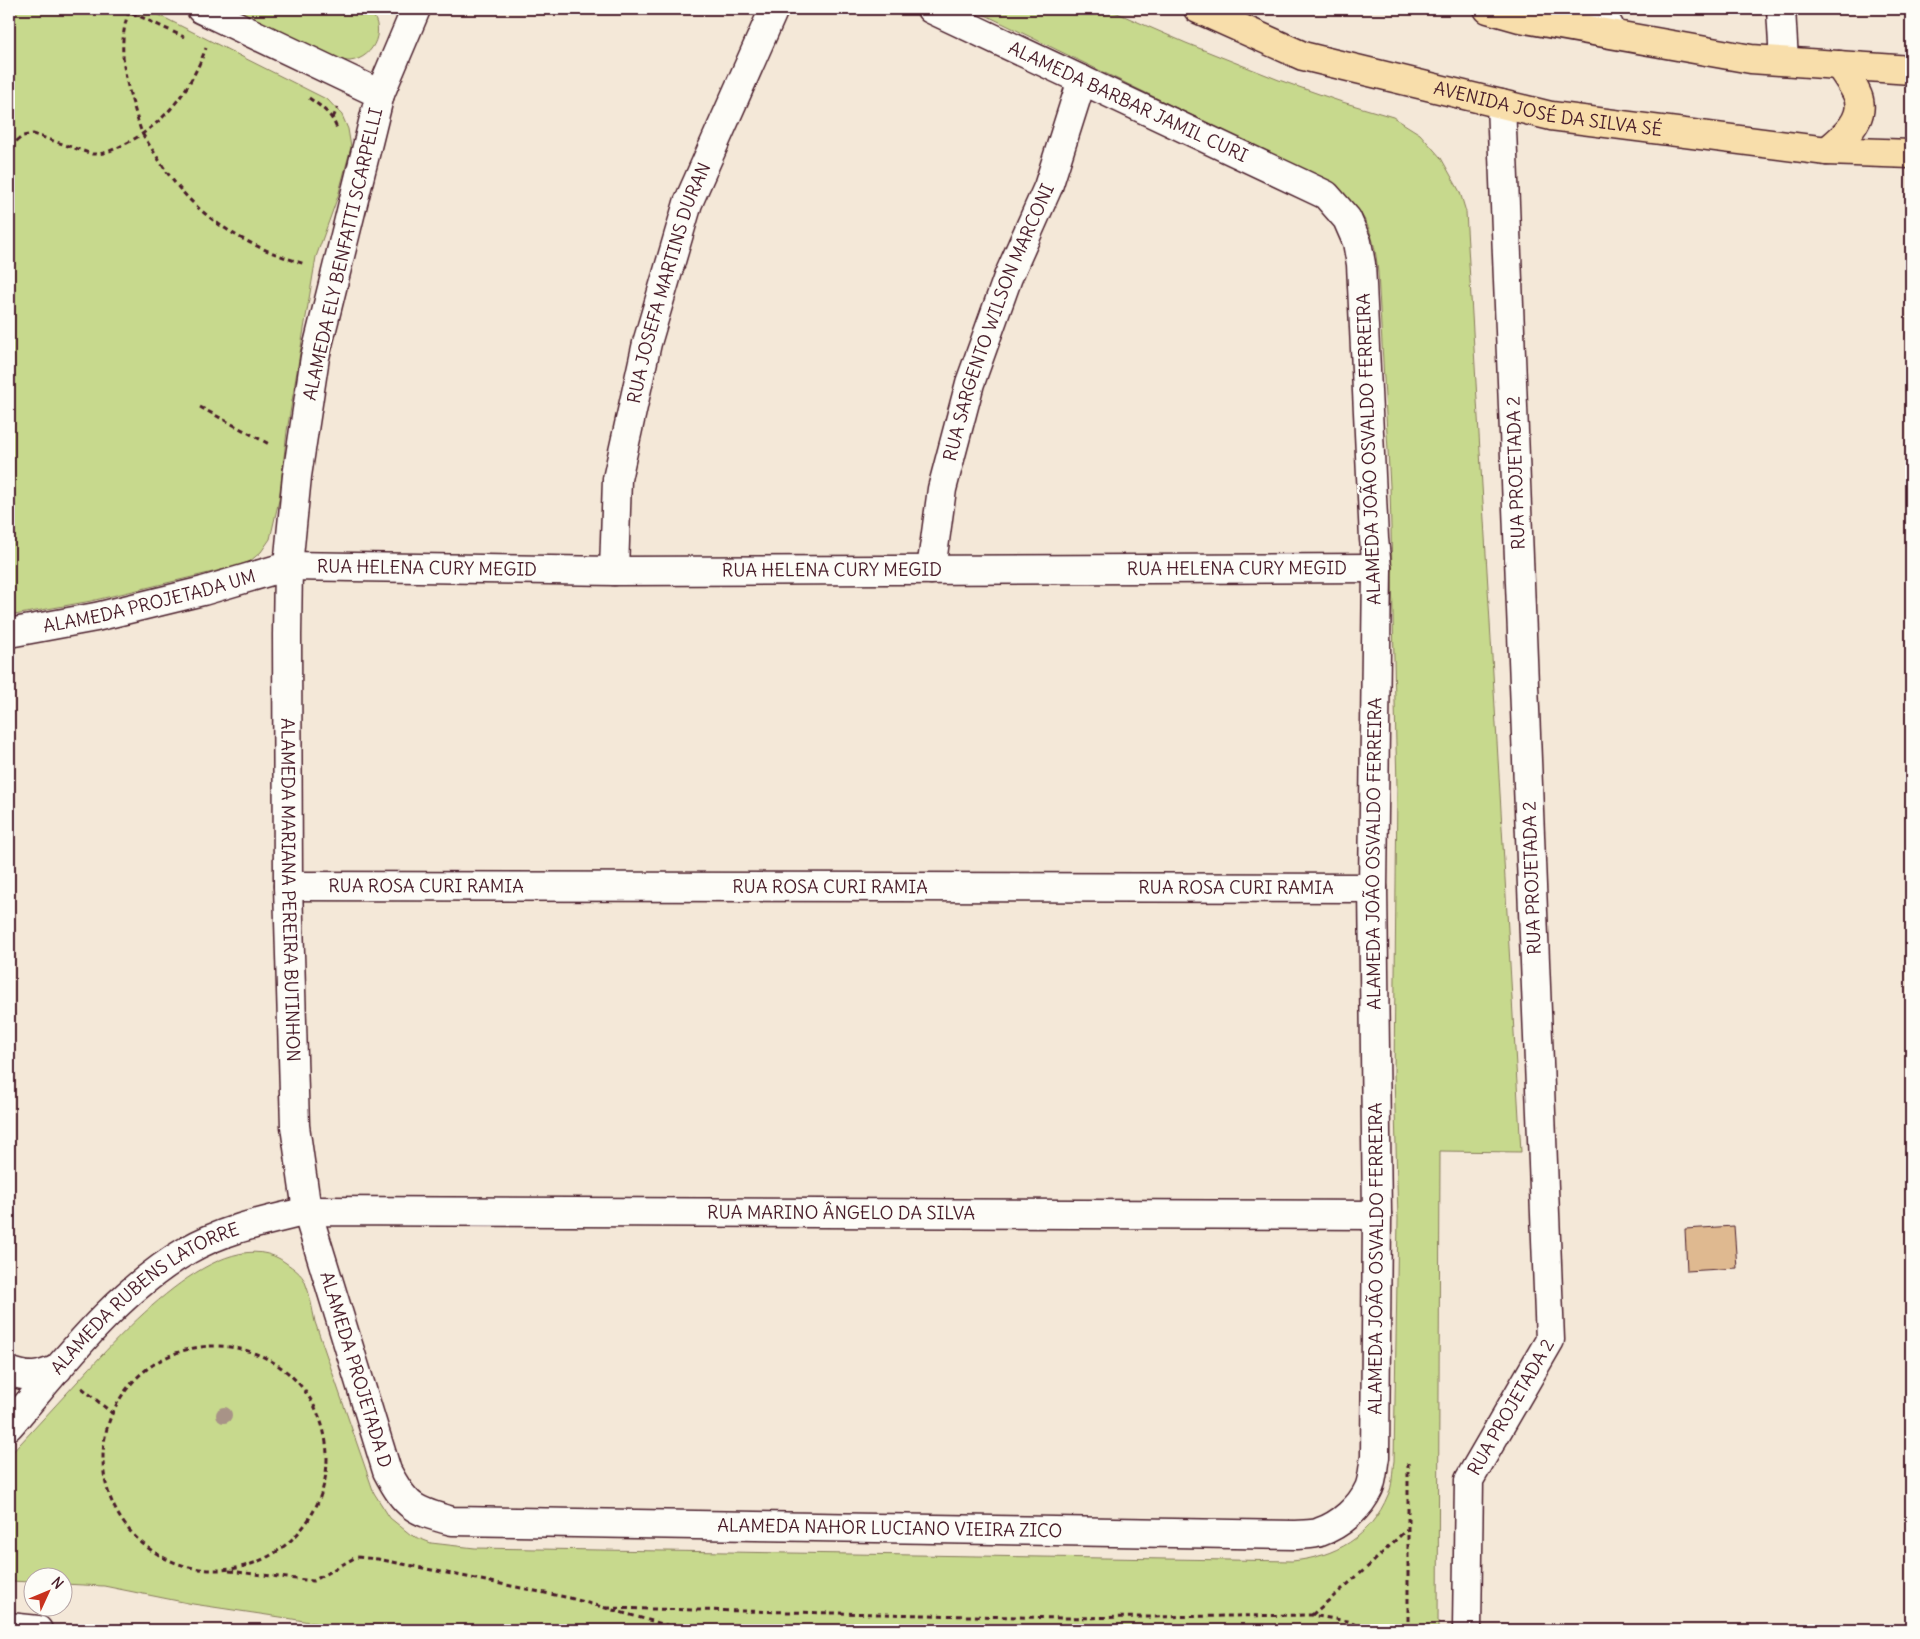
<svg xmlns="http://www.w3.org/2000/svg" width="1920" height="1639" font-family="Delius,sans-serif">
  <rect width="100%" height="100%" fill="#f4e8d8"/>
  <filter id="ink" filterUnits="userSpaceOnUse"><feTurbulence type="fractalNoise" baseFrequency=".02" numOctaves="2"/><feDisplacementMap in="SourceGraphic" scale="10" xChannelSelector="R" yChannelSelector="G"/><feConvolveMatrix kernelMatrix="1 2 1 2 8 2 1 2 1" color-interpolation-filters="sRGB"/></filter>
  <g filter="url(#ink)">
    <!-- green -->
    <g fill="#c7d98d" stroke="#887c5c">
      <path d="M9 9H147L328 100 342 115 348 129 351 147 338 196 316 257 287 431 279 500 270 539 261 552 249 562 234 567 91 601 9 616Z"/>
      <path d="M231 9H368C387 26 376 58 350 61 347 61 342 60 338 59Z"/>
      <path d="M973 9H1108L1186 43 1279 80 1339 101 1393 117 1420 134 1441 158 1460 192 1466 212 1521 1152 1440 1151 1438 1630H353L287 1618 193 1604 104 1586 63 1584 62 1576H32V1582L9 1581V1456C32 1431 55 1406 78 1381 116 1340 224 1215 286 1263 293 1268 302 1274 305 1282 310 1294 312 1308 315 1322L374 1493 390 1518 411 1535 431 1543 475 1548 1292 1561C1335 1557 1371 1537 1388 1495 1393 1486 1392 1472 1394 1461L1398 1219 1394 1074 1397 788 1390 486 1378 273C1374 226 1362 205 1323 179Z"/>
    </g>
    <!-- building -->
    <path fill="#dfb990" stroke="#4a1f2b" d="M1734 1226 1737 1268 1687 1271 1685 1229Z"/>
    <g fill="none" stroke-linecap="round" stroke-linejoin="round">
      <defs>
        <g id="minor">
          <path d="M201 9 380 94"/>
          <path id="s1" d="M416 9 380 94 315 357 297 476 288 566 287 635 288 886 295 1126 307 1211 387 1471C406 1507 414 1511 452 1521L1296 1535C1304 1534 1313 1535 1320 1532 1340 1525 1360 1508 1369 1488 1373 1479 1373 1466 1375 1457L1377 1215 1373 888 1377 568 1374 539 1361 264 1357 242 1347 219 1326 195 931 9"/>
          <path d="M1561 9 1609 26"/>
          <path d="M1781 9 1784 61"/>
          <path id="s2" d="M931 570 942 489 970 383 1008 277 1048 187 1082 80"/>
          <path id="s3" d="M614 571 617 479 647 343 688 203 774 9"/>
          <path id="s4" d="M9 633 96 617 203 591 288 566 614 571 1377 568"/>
          <path id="s5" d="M288 886 1373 888"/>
          <path d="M9 1371C30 1379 38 1377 58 1369"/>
          <path id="s6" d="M9 1426C63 1363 115 1293 188 1250 224 1229 267 1221 307 1211L1377 1215"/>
          <path d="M9 1627 38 1630"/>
          <path id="s7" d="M1467 1630 1469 1480 1550 1340 1501 104"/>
        </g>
        <g id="major">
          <path id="s8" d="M1198 9 1303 56 1551 116 1827 151 1911 154"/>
          <path d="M1488 9 1520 18 1751 59 1911 70"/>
          <path d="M1827 151C1841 139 1864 122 1859 100 1857 90 1845 74 1839 65"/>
        </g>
      </defs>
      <!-- minor casing -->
      <use href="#minor" stroke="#4a1f2b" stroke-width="31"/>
      <!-- major casing -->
      <use href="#major" stroke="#4a1f2b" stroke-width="31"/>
      <!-- path -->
      <g stroke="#4a1f2b" stroke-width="3" stroke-dasharray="5 4" stroke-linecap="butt">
        <path d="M124 9 184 37"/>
        <path d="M129 11C118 41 123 73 133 104 136 113 138 123 142 133 146 140 151 148 156 155 190 214 241 245 305 264"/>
        <path d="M309 98C322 107 332 114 337 129"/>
        <path d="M333 118 338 107"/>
        <path d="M9 147 23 136 33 134 92 154C103 155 115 149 125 144 166 123 190 90 206 48"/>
        <path d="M200 407 269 444"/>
        <circle cx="215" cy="1458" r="112"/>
        <path d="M82 1388 112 1413"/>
        <path d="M229 1571 313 1581 356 1557 378 1559 570 1598 684 1630"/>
        <path d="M606 1608 1063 1618 1311 1615 1347 1621 1367 1630"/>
        <path d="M1312 1615 1371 1564 1407 1529"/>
        <path d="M1408 1630V1463"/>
      </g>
      <!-- minor -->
      <use href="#minor" stroke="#fdfcf7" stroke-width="28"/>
      <!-- major -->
      <use href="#major" stroke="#f8deab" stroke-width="28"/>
    </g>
    <!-- trees -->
    <circle fill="#a89387" cx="224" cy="1415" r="8"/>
  </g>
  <g text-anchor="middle" stroke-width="5" stroke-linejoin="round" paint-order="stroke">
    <!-- street labels -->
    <g font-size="18" fill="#4a1f2b" stroke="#fdfcf7">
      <text transform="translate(1128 102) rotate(25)" y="6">ALAMEDA BARBAR JAMIL CURI</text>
      <text dy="6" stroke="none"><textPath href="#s8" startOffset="366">AVENIDA JOSÉ DA SILVA SÉ</textPath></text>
      <text transform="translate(343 254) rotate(-77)" y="6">ALAMEDA ELY BENFATTI SCARPELLI</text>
      <text dy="6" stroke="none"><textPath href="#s3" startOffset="295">RUA JOSEFA MARTINS DURAN</textPath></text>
      <text dy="6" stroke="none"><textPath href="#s2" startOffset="258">RUA SARGENTO WILSON MARCONI</textPath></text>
      <text transform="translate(1369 449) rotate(-92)" y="6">ALAMEDA JOÃO OSVALDO FERREIRA</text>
      <text transform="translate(1516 473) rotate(-92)" y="6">RUA PROJETADA 2</text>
      <text dy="6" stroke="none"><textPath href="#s4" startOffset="426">RUA HELENA CURY MEGID</textPath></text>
      <text dy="6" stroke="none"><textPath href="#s4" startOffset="1236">RUA HELENA CURY MEGID</textPath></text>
      <text dy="6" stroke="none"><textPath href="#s4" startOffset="831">RUA HELENA CURY MEGID</textPath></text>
      <text dy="6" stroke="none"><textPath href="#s4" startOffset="144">ALAMEDA PROJETADA UM</textPath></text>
      <text dy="6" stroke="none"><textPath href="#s1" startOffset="3149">ALAMEDA JOÃO OSVALDO FERREIRA</textPath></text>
      <text transform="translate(1532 878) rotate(-92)" y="6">RUA PROJETADA 2</text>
      <text dy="6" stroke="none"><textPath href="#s5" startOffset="138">RUA ROSA CURI RAMIA</textPath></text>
      <text dy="6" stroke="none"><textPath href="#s5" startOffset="542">RUA ROSA CURI RAMIA</textPath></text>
      <text dy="6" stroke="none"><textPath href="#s5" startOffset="948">RUA ROSA CURI RAMIA</textPath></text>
      <text dy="6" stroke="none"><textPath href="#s1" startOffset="898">ALAMEDA MARIANA PEREIRA BUTINHON</textPath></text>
      <text dy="6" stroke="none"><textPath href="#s6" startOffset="912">RUA MARINO ÂNGELO DA SILVA</textPath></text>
      <text dy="6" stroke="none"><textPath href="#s1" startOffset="2744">ALAMEDA JOÃO OSVALDO FERREIRA</textPath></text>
      <text dy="6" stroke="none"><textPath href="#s6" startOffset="189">ALAMEDA RUBENS LATORRE</textPath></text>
      <text dy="6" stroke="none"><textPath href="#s1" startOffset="1386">ALAMEDA PROJETADA D</textPath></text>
      <text dy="6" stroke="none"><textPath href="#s7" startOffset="234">RUA PROJETADA 2</textPath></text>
      <text dy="6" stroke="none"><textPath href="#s1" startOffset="2016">ALAMEDA NAHOR LUCIANO VIEIRA ZICO</textPath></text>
    </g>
  </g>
  <!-- margin -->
  <rect width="1920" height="1639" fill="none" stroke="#fdfcf7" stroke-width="30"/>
  <rect x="15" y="15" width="1890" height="1609" fill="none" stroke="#4a1f2b" stroke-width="2" filter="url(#ink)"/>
  <!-- north arrow -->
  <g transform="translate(48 1592) rotate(46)"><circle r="24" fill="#fdfcf7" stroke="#b5a4a5"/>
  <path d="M0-4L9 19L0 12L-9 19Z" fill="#c8321e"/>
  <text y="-8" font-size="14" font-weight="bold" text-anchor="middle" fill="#4a1f2b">N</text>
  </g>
</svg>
